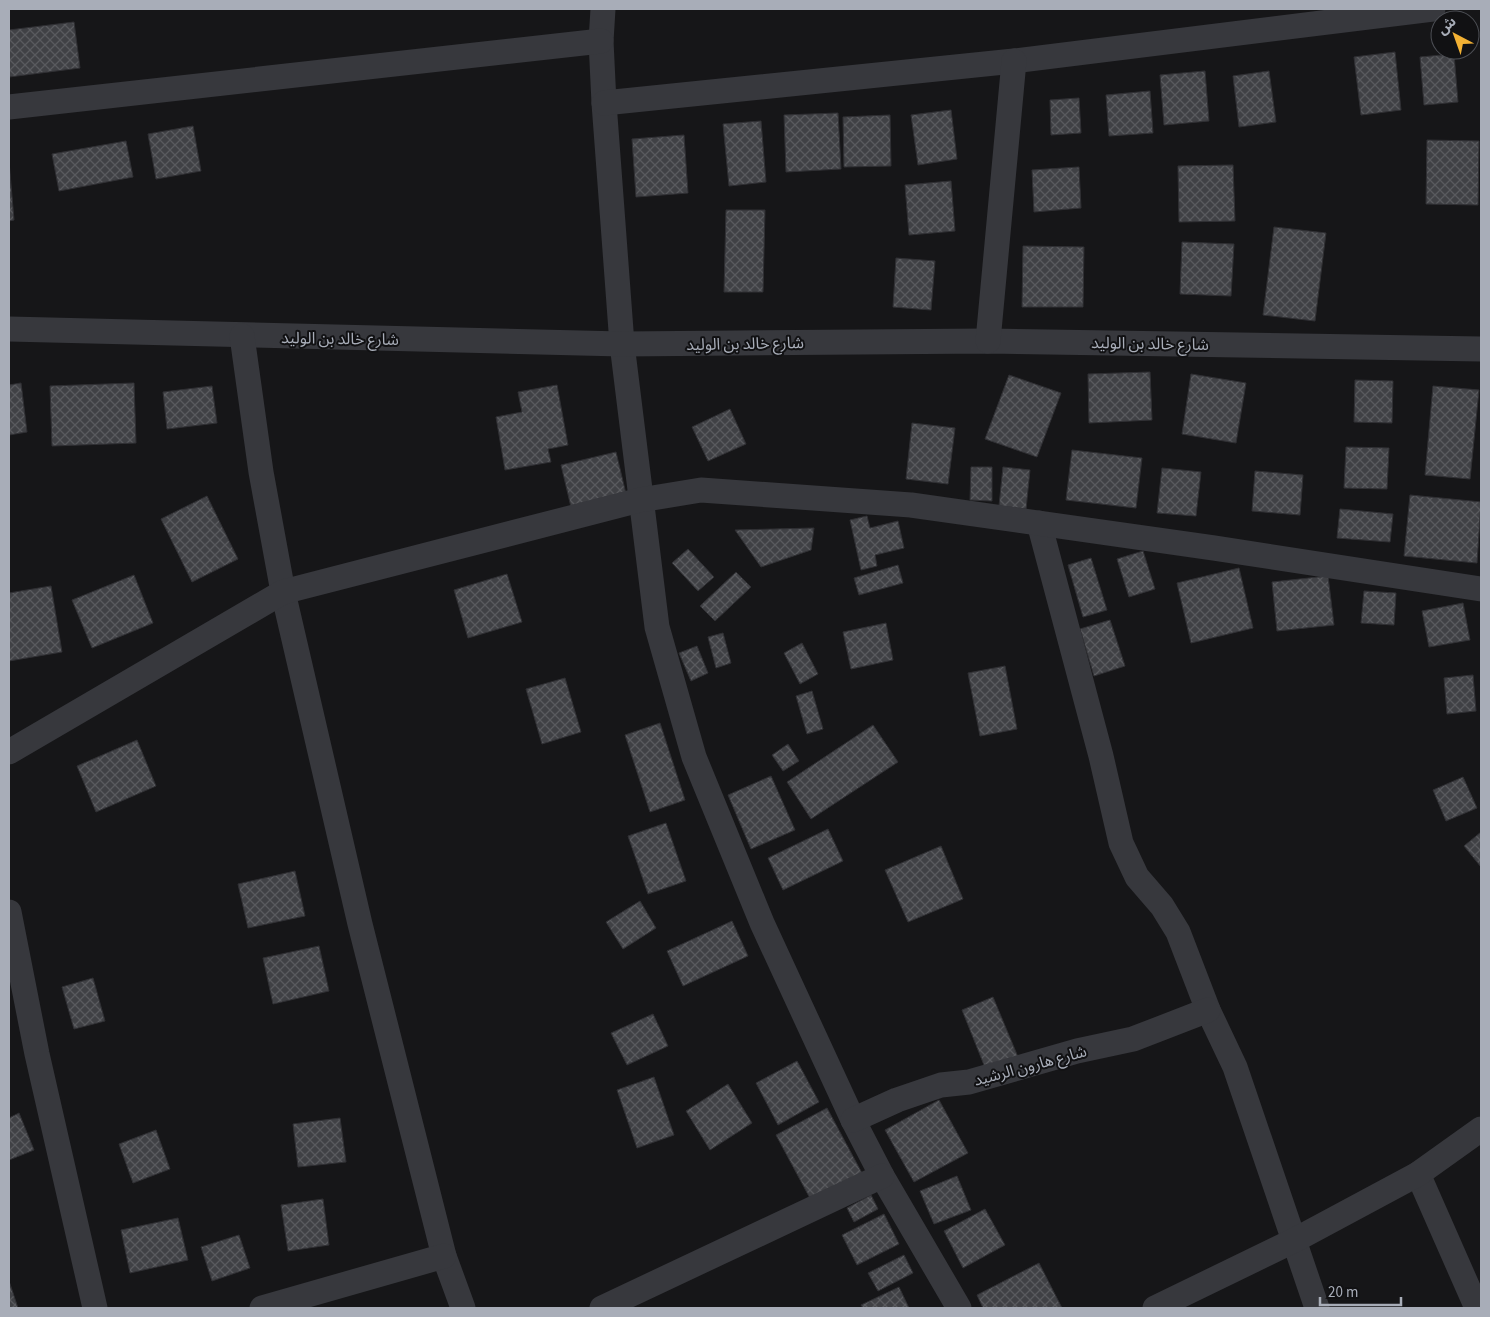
<svg xmlns="http://www.w3.org/2000/svg" width="1490" height="1317" font-family="'Source Sans 3','Noto Sans Arabic',sans-serif">
  <defs>
    <pattern id="building-cross-hatch" width="8" height="8" patternUnits="userSpaceOnUse" patternTransform="scale(1.25)"><rect width="8" height="8" fill="#404145"/><path d="M0 0l8 8M0 8l8-8" fill="none" stroke="#595a5e"/></pattern>
  </defs>
  <rect width="100%" height="100%" fill="#161618"/>
  <!-- building -->
  <g fill="url(#building-cross-hatch)" stroke="#303034">
    <path d="M74 22 80 68 9 77V30Z"/>
    <path d="M1395 52 1401 110 1361 115 1354 57Z"/>
    <path d="M1454 54 1458 102 1424 105 1420 57Z"/>
    <path d="M1205 71 1209 121 1164 125 1160 75Z"/>
    <path d="M1269 71 1276 122 1239 127 1233 76Z"/>
    <path d="M1150 91 1153 133 1109 136 1106 95Z"/>
    <path d="M1079 98 1081 133 1051 135 1050 100Z"/>
    <path d="M951 110 957 159 918 165 911 115Z"/>
    <path d="M838 113 841 169 786 172 784 115Z"/>
    <path d="M890 115 891 166 844 167 843 117Z"/>
    <path d="M761 121 766 182 729 186 723 124Z"/>
    <path d="M193 126 201 171 156 179 148 134Z"/>
    <path d="M684 135 688 193 636 197 632 139Z"/>
    <path d="M1427 140 1479 141 1478 205 1426 204Z"/>
    <path d="M126 141 133 177 59 191 52 154Z"/>
    <path d="M9 161 14 220 9 221Z"/>
    <path d="M1233 165 1235 221 1179 222 1178 166Z"/>
    <path d="M1079 167 1081 208 1034 212 1032 170Z"/>
    <path d="M951 181 955 231 909 235 905 185Z"/>
    <path d="M726 210H765L763 292H724Z"/>
    <path d="M1274 227 1326 233 1315 321 1263 315Z"/>
    <path d="M1182 242 1234 244 1231 296 1180 294Z"/>
    <path d="M1023 246 1084 247 1083 307H1022Z"/>
    <path d="M896 258 935 261 931 310 893 307Z"/>
    <path d="M1150 372 1152 420 1089 423 1088 374Z"/>
    <path d="M1191 374 1246 383 1236 443 1182 434Z"/>
    <path d="M1009 375 1061 393 1037 457 985 439Z"/>
    <path d="M1355 380 1393 381 1392 423 1354 422Z"/>
    <path d="M21 383 27 432 9 435V385Z"/>
    <path d="M134 383 136 443 52 446 50 386Z"/>
    <path d="M557 385 568 445 548 449 551 462 505 470 496 417 522 412 518 392Z"/>
    <path d="M212 386 217 423 167 429 163 392Z"/>
    <path d="M1433 386 1479 390 1470 479 1425 475Z"/>
    <path d="M730 409 746 444 708 461 692 427Z"/>
    <path d="M912 423 955 428 948 484 906 479Z"/>
    <path d="M1346 447 1389 448 1387 489 1344 488Z"/>
    <path d="M1072 450 1142 458 1136 508 1066 500Z"/>
    <path d="M616 452 626 494 571 507 561 465Z"/>
    <path d="M971 467H992V501L970 500Z"/>
    <path d="M1003 467 1030 470 1026 509 999 506Z"/>
    <path d="M1162 468 1201 472 1196 516 1157 513Z"/>
    <path d="M1255 471 1303 475 1300 515 1252 511Z"/>
    <path d="M1410 495 1481 502 1477 563 1404 556Z"/>
    <path d="M207 496 238 559 192 582 161 519Z"/>
    <path d="M1340 509 1393 514 1390 542 1337 538Z"/>
    <path d="M867 516 870 528 898 521 904 548 875 555 877 566 861 570 850 520Z"/>
    <path d="M814 528 811 550 761 567 735 530Z"/>
    <path d="M688 549 714 577 698 591 672 563Z"/>
    <path d="M1143 551 1155 589 1129 597 1117 559Z"/>
    <path d="M1091 558 1107 610 1083 617 1068 565Z"/>
    <path d="M898 565 903 583 859 595 854 578Z"/>
    <path d="M1239 568 1253 628 1191 643 1177 583Z"/>
    <path d="M736 572 751 587 715 621 700 606Z"/>
    <path d="M507 574 522 622 468 638 454 590Z"/>
    <path d="M134 575 153 623 92 648 72 600Z"/>
    <path d="M1328 576 1334 625 1277 631 1272 582Z"/>
    <path d="M51 586 62 652 9 661V593Z"/>
    <path d="M1364 591 1396 593 1394 625 1361 623Z"/>
    <path d="M1463 603 1470 640 1429 647 1422 611Z"/>
    <path d="M1110 620 1125 666 1094 676 1080 629Z"/>
    <path d="M886 623 893 660 851 669 843 632Z"/>
    <path d="M723 633 731 663 716 668 708 637Z"/>
    <path d="M802 643 818 674 800 684 784 653Z"/>
    <path d="M697 646 708 673 691 681 679 653Z"/>
    <path d="M1005 666 1017 729 980 736 968 673Z"/>
    <path d="M1473 675 1476 711 1447 714 1444 678Z"/>
    <path d="M565 678 581 732 542 744 526 689Z"/>
    <path d="M812 691 823 729 807 734 796 696Z"/>
    <path d="M660 723 685 800 650 812 625 735Z"/>
    <path d="M873 725 898 762 811 819 787 782Z"/>
    <path d="M137 740 156 786 96 812 77 766Z"/>
    <path d="M788 744 799 761 783 771 772 755Z"/>
    <path d="M771 776 795 830 751 849 728 795Z"/>
    <path d="M1463 777 1477 808 1446 821 1433 790Z"/>
    <path d="M666 823 686 881 648 894 628 836Z"/>
    <path d="M828 829 843 861 783 890 768 858Z"/>
    <path d="M1481 832V867L1464 846Z"/>
    <path d="M941 846 963 899 908 922 885 870Z"/>
    <path d="M295 871 305 916 248 928 238 884Z"/>
    <path d="M640 901 656 928 623 949 606 922Z"/>
    <path d="M732 921 748 956 683 986 667 951Z"/>
    <path d="M319 946 329 991 273 1004 263 958Z"/>
    <path d="M93 978 105 1021 74 1029 62 987Z"/>
    <path d="M993 997 1018 1057 986 1070 962 1010Z"/>
    <path d="M653 1014 668 1046 627 1065 611 1033Z"/>
    <path d="M797 1061 819 1102 778 1125 756 1083Z"/>
    <path d="M654 1077 674 1135 637 1148 617 1090Z"/>
    <path d="M728 1084 752 1123 710 1150 686 1111Z"/>
    <path d="M939 1100 968 1153 914 1182 885 1130Z"/>
    <path d="M827 1108 863 1175 812 1202 776 1135Z"/>
    <path d="M19 1113 34 1150 9 1160V1118Z"/>
    <path d="M340 1118 346 1162 298 1167 293 1124Z"/>
    <path d="M156 1130 170 1169 133 1183 119 1144Z"/>
    <path d="M957 1176 971 1210 934 1224 920 1191Z"/>
    <path d="M871 1195 878 1209 854 1222 847 1208Z"/>
    <path d="M323 1199 329 1245 288 1251 281 1205Z"/>
    <path d="M985 1209 1005 1245 963 1268 944 1231Z"/>
    <path d="M884 1214 899 1244 857 1265 842 1235Z"/>
    <path d="M178 1218 188 1260 130 1273 121 1230Z"/>
    <path d="M239 1235 250 1268 212 1281 201 1247Z"/>
    <path d="M904 1255 913 1273 878 1291 868 1273Z"/>
    <path d="M1039 1263 1062 1308H983L977 1295Z"/>
    <path d="M9 1281 18 1308H9Z"/>
    <path d="M899 1287 909 1308H863L861 1305Z"/>
  </g>
  <g fill="none" stroke-linecap="round" stroke-linejoin="round">
    <!-- street -->
    <g stroke="#37383d" stroke-width="25">
      <path d="M603 9 601 41 604 103 622 344 657 627 694 757 762 923 853 1120 882 1176 959 1308"/>
      <path d="M604 103 1014 61 1433 9"/>
      <path d="M9 107 601 41"/>
      <path d="M9 329 622 344 988 341 1481 349"/>
      <path d="M242 336 261 472 283 592 360 924 444 1256 463 1308"/>
      <path d="M988 341 1014 61"/>
      <path d="M1039 523 1101 756 1121 843 1137 877 1162 906 1178 932 1208 1010 1235 1067 1317 1308"/>
      <path d="M9 752 283 592 640 500 701 490 911 505 1214 548 1481 589"/>
      <path d="M9 912 37 1054 95 1308"/>
      <path d="M853 1120 897 1100 941 1085 969 1082 1077 1051 1133 1039 1208 1010"/>
      <path d="M1418 1174 1477 1308"/>
      <path d="M262 1308 444 1256"/>
      <path d="M602 1308 882 1176"/>
      <path d="M1155 1308 1295 1240 1418 1174 1481 1129"/>
    </g>
  </g>
  <g text-anchor="middle" stroke-width="4" stroke-linejoin="round" paint-order="stroke">
    <!-- street labels -->
    <g font-size="16" fill="#a8adb8" stroke="#111113">
      <text transform="translate(340 338) rotate(1)" y="6">شارع خالد بن الوليد</text>
      <text transform="translate(745 343) rotate(-1)" y="6">شارع خالد بن الوليد</text>
      <text transform="translate(1150 343) rotate(1)" y="6">شارع خالد بن الوليد</text>
      <text transform="translate(1030 1065) rotate(-15)" y="6">شارع هارون الرشيد</text>
    </g>
  </g>
  <!-- border -->
  <rect width="1490" height="1317" fill="none" stroke="#a8adb8" stroke-width="20"/>
  <!-- north arrow -->
  <g transform="translate(1455 35) rotate(319)"><circle r="24" fill="#111113" stroke="#4d4f55"/>
  <path d="M0-4L9 19L0 12L-9 19Z" fill="#f2b134"/>
  <text y="-8" font-size="14" font-weight="bold" text-anchor="middle" fill="#a8adb8">ش</text>
  </g>
  <!-- scale -->
  <path d="M1320 1297v8h81v-8" fill="none" stroke="#a8adb8" stroke-width="2.5"/>
  <text x="1328" y="1297" font-size="15" fill="#a8adb8" stroke="#111113" stroke-width="4" paint-order="stroke">20 m</text>
</svg>
